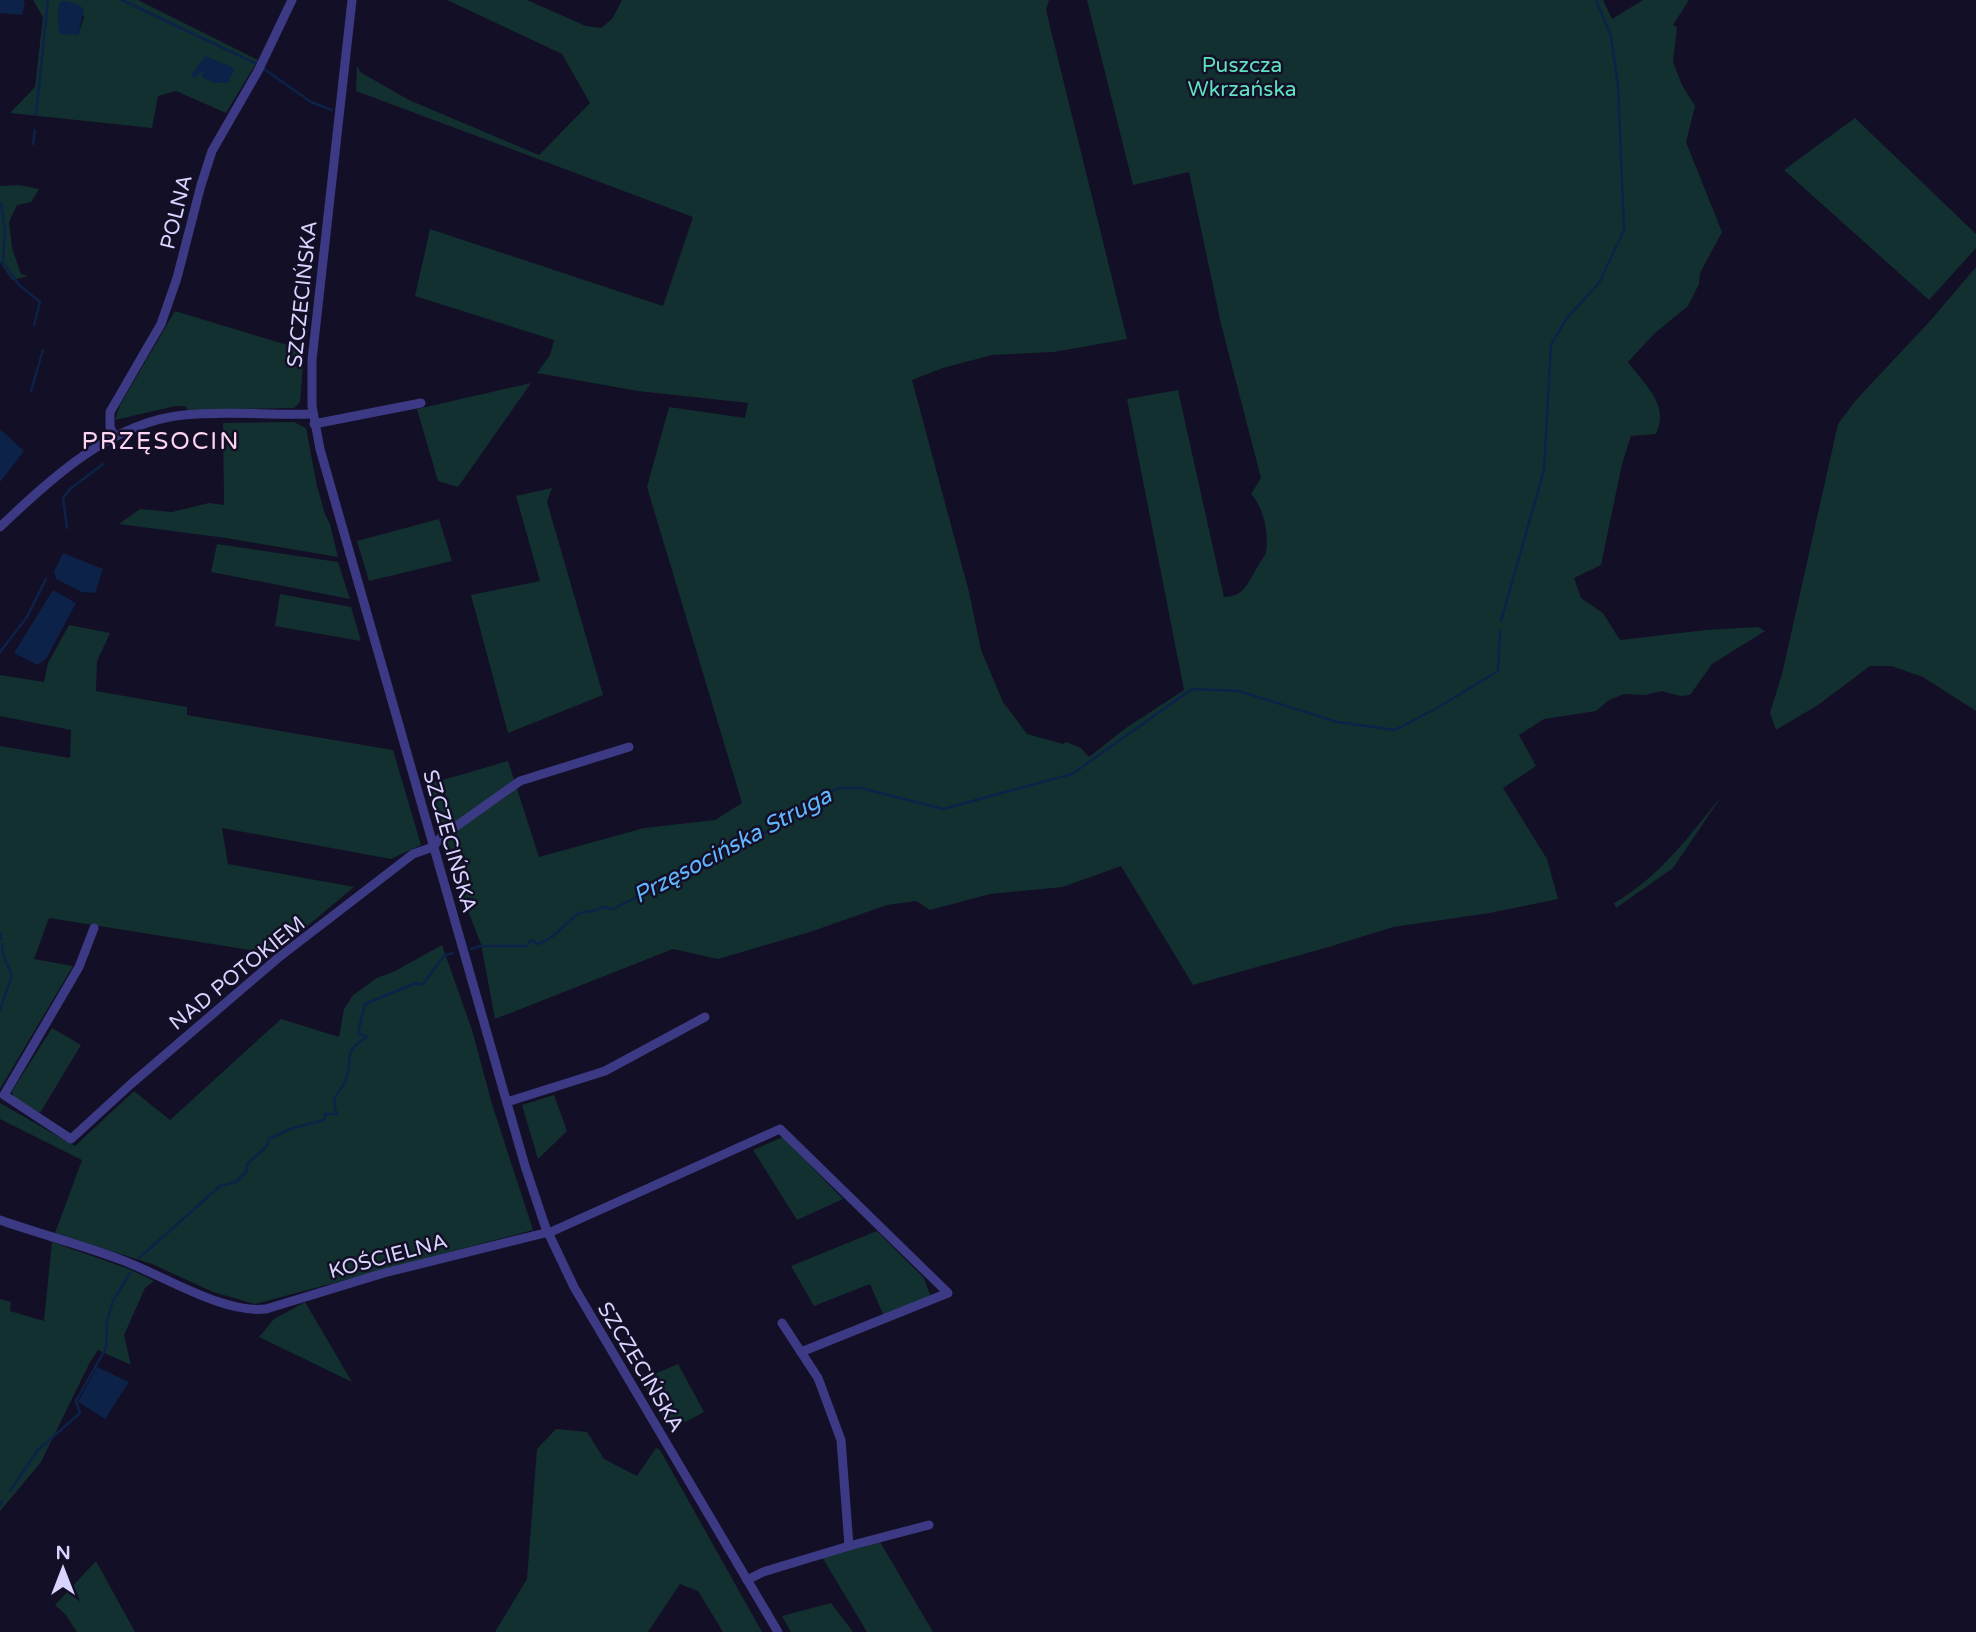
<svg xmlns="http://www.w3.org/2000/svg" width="1976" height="1632" font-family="'Varela Round',sans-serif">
  <rect width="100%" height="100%" fill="#130f26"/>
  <!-- green -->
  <g fill="#12302f" fill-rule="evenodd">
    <path d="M33 0H138L258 60 226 113 176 91 158 96 152 128 10 113 35 87 43 17ZM63 1 81 7 84 18 78 35 58 26 59 4Z"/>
    <path d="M447 0H527L586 26 601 28 612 19 622 0H1049L1046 10 1127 339 1054 352 992 355 943 368 912 380 969 592 981 650 1003 702 1027 734 1063 744 1066 742 1081 748 1089 757 1126 728 1184 690 1127 399 1178 390 1224 597C1245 597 1249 580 1258 566 1260 561 1265 557 1266 552 1269 534 1264 508 1251 494L1261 478 1221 324 1189 172 1133 185 1087 0H1603L1612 19 1643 0H1689L1673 25 1677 27 1673 62 1682 85 1695 106 1686 142 1722 232 1700 273 1699 284 1688 306 1655 333 1628 362C1645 385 1670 405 1656 434L1631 436 1622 464 1601 565 1574 578 1581 598 1603 613 1620 640 1706 630 1758 627 1765 631 1712 664 1690 695 1680 696 1662 691 1645 695 1624 694 1609 700 1596 711 1544 719 1519 735 1536 766 1503 788 1547 859 1558 899 1490 913 1393 927 1332 946 1193 985 1121 866 1063 887 990 894 930 910 916 901 887 905 810 932 718 959 673 949 495 1019 481 944 468 911 429 784 508 761 539 857 644 828 715 820 742 803 647 487 669 407 745 418 748 403 638 391 537 373 550 355 554 340 415 296 430 229 663 306 693 217 356 91 357 65 360 72 409 100 539 155 590 103 562 54Z"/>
    <path d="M1855 118 1976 234V248L1929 300 1784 170Z"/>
    <path d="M19 185 39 189 31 202 17 205 9 222 12 248 21 274 28 276 12 280 0 262V186Z"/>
    <path d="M1976 267V711L1923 677 1891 666H1870L1818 705 1776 730 1770 713 1782 674 1838 424 1856 400 1930 321Z"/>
    <path d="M175 311 304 350 300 402 294 408 188 410 185 406H176L115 420 120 405Z"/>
    <path d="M531 383 458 487 438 481 417 409Z"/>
    <path d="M294 422 306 428 317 486 325 514 330 524 338 557 226 538 119 524 140 509 172 512 209 503 224 505 223 423Z"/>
    <path d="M552 488 547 502 603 695 508 733 471 595 540 581 516 496Z"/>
    <path d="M439 519 452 561 369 581 357 541Z"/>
    <path d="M217 544 338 562 350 599 211 572Z"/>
    <path d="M280 594 351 607 361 641 275 626Z"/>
    <path d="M69 625 110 633 97 661 96 691 187 707V715L393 750 421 845 391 859 222 828 228 864 354 887 274 954 49 918 34 959 73 966 0 1089V746L70 758 71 730 0 716V675L44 682 48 663Z"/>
    <path d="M1723 794 1673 868 1616 908 1614 903C1660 877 1690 835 1723 794Z"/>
    <path d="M442 945 472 1030 492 1104 533 1230 255 1304 213 1292 152 1264 55 1233 82 1160 0 1119V1103L75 1146 134 1091 170 1120 281 1019 339 1037 344 1009 353 995 377 978 395 971Z"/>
    <path d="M52 1028 81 1045 40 1113 14 1099 12 1091Z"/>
    <path d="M554 1095 567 1131 538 1159 522 1105Z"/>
    <path d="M783 1137 843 1199 797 1220 753 1150Z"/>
    <path d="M877 1231 924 1278 933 1303 886 1321 870 1284 814 1306 791 1266Z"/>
    <path d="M52 1242 129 1269 154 1281 145 1288 124 1335 131 1365 98 1350 90 1362 41 1462 0 1511V1299L11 1302 10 1311 44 1321Z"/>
    <path d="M305 1302 352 1382 259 1337 274 1319Z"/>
    <path d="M678 1364 704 1412 685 1422 681 1417 669 1426 641 1380Z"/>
    <path d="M556 1429 587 1432 604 1459 637 1476 656 1448 660 1450 762 1632H723L698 1591 680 1584 648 1632H495L527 1579 537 1449Z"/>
    <path d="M880 1542 933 1632H867L822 1557Z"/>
    <path d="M96 1561 135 1632H77L66 1615 55 1605Z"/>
    <path d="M831 1603 853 1632H791L782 1616Z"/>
  </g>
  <!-- water -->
  <g fill="#0c2248">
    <path d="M0 0H23L25 4 22 15 0 13Z"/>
    <path d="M63 1 74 3 84 9 78 35 60 34 58 26 59 4Z"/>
    <path d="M205 56 232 67 234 70 228 83H215L201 77 204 72 202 71 194 79 192 74Z"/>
    <path d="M0 429 24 451 0 482Z"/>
    <path d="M63 553 103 569 95 593 82 592 56 579 54 572Z"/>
    <path d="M53 590 76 603 46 659 37 665 14 653Z"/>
    <path d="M97 1367 129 1382 105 1419 78 1402Z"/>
  </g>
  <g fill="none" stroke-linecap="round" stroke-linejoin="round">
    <!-- stream -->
    <g stroke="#0c2248" stroke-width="2.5">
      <path d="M122 0 257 64"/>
      <path d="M264 69 311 102 332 110"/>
      <path d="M36 115 48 0"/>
      <path d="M33 144 35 130"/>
      <path d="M1 203 5 230 3 263 19 285 40 302 34 325"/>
      <path d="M31 391 43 350"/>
      <path d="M67 528 63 498 70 489 103 464"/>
      <path d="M1501 621 1544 470 1551 345 1566 319 1599 283 1624 230 1618 86 1611 36 1596 0"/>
      <path d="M0 652 27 617 46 579"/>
      <path d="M0 933 1 939"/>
      <path d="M471 949 480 946H526L531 940 538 944C555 938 562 927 575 916 583 909 594 914 602 907L613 909 770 830 796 809 839 788H861L943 809 1072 774 1192 689 1239 691 1337 722 1395 730 1437 708 1498 671 1500 631"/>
      <path d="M0 1010 12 975 3 955 2 944"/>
      <path d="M139 1258 220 1186 236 1182 247 1171V1164L267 1146 269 1139 290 1129 324 1120 325 1114H337C329 1094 340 1096 346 1079 354 1057 341 1053 367 1037L358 1033 365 1004 416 983 422 985 445 955 453 953"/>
      <path d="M10 1491 38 1450 80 1413 76 1401 106 1348 107 1321 113 1301 130 1273"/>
      <path d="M0 1505 2 1501"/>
    </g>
    <!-- minor -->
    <g stroke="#3d3a85" stroke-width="9">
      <path d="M352 0 312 360V406L320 449 525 1166 545 1226 574 1287 778 1632"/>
      <path d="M314 424 421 403"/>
      <path d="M114 436 110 427V412L161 324 177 278 201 185 212 151 258 71 292 0"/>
      <path d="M0 527C51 478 112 422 184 415 227 410 270 416 313 414"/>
      <path d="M94 928 79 967 4 1095 71 1139 131 1084 278 958 413 854 433 847 441 837 520 781 629 747"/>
      <path d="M507 1102 605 1071 705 1017"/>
      <path d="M0 1220C39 1234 80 1244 119 1259 161 1274 222 1314 266 1309L384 1273 553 1231 780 1129 948 1293 801 1352"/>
      <path d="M782 1323 818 1378 841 1440 849 1546"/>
      <path d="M747 1580 763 1572 849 1546 929 1525"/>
    </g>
  </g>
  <g text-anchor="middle" stroke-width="5" stroke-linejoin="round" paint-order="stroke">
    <!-- park labels -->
    <g font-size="21" fill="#5fe0c0" stroke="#130f26">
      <text x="1242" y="72">Puszcza<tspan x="1242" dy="24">Wkrzańska</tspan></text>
    </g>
    <!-- street labels -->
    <g font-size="21" fill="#d9d4ff" stroke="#130f26">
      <text transform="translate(176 212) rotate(-76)" y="7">POLNA</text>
      <text transform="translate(302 294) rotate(-84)" y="7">SZCZECIŃSKA</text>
      <text transform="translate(450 841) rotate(74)" y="7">SZCZECIŃSKA</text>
      <text transform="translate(237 973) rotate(-39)" y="7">NAD POTOKIEM</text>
      <text transform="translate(388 1256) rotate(-15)" y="7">KOŚCIELNA</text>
      <text transform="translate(641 1367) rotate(59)" y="7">SZCZECIŃSKA</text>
    </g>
    <!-- water labels -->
    <g font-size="23" font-style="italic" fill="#62b6ff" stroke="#130f26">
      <text transform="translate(732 845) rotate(-28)" y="8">Przęsocińska Struga</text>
    </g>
    <!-- quarter labels -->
    <g font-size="24" letter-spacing="2" fill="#ffd6f0" stroke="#130f26">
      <text x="161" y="449">PRZĘSOCIN</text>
    </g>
  </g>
  <!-- north arrow -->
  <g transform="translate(63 1569)" stroke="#130f26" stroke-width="5" paint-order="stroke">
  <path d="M0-5L12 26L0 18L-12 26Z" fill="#d9d4ff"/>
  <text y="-10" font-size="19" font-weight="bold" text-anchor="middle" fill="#d9d4ff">N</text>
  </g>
</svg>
